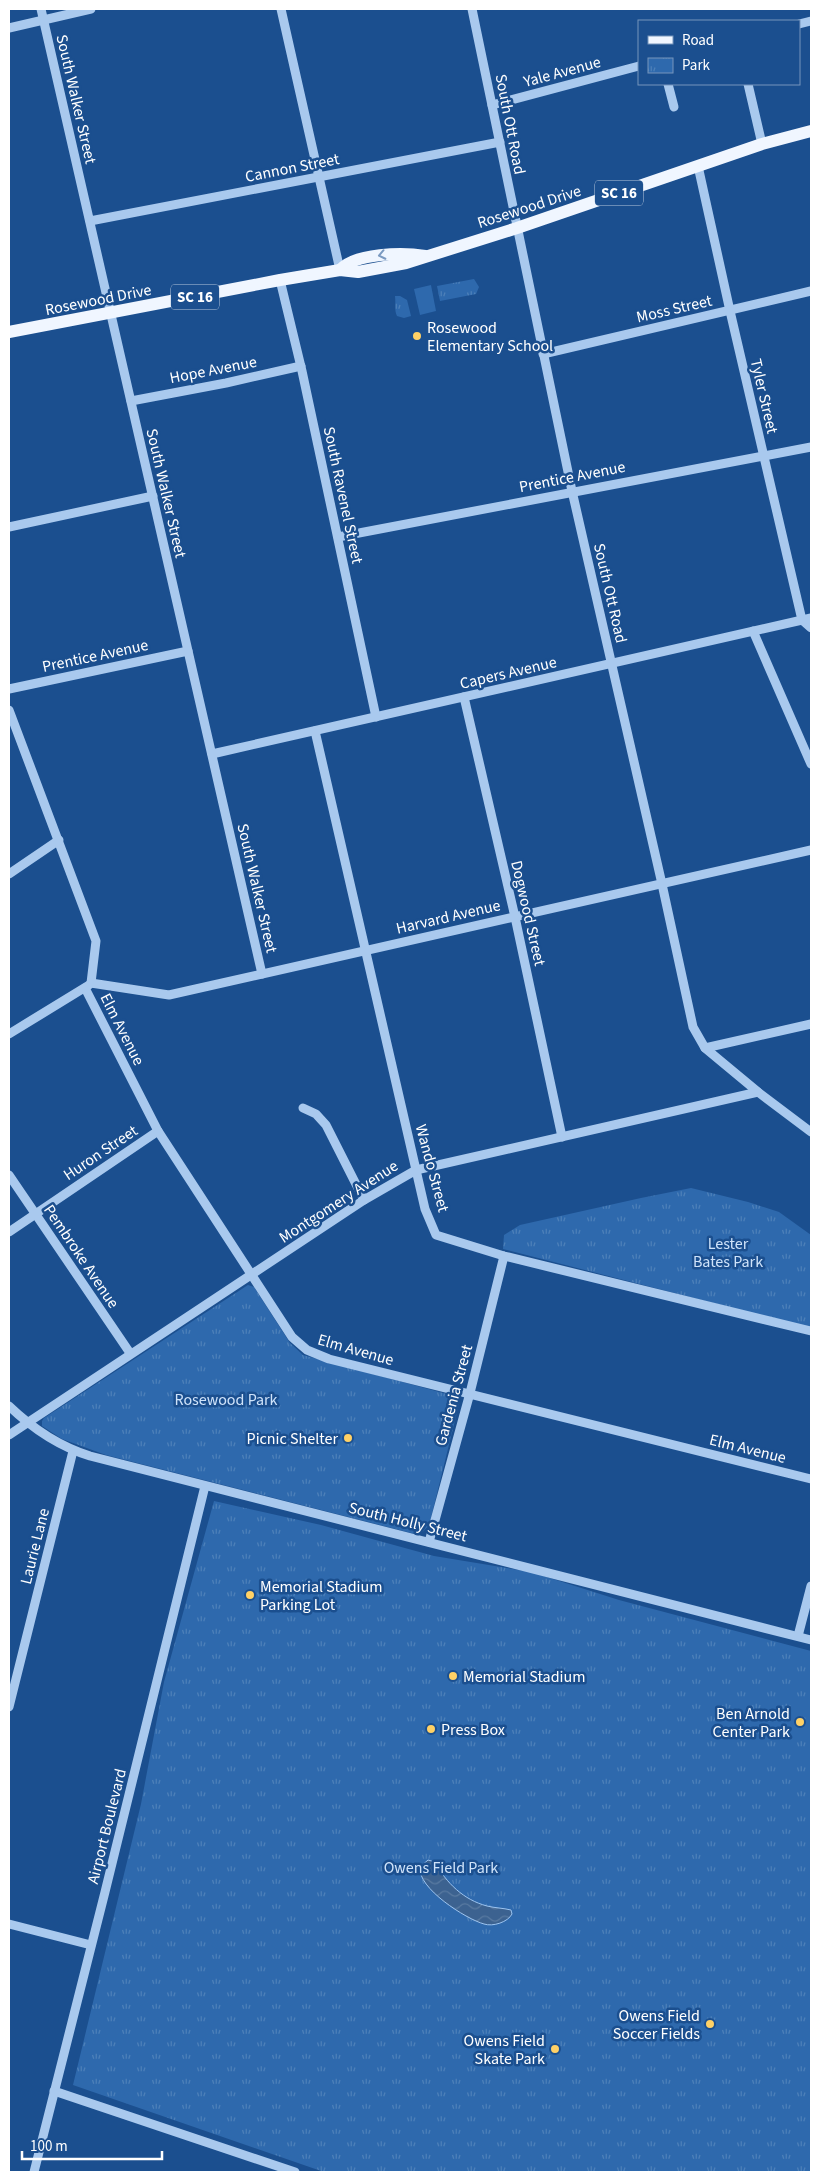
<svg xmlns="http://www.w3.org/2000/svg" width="820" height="2181" font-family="'Source Sans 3',sans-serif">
  <defs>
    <pattern id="park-tufts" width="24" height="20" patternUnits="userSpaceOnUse" patternTransform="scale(1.25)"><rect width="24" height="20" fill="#2e69ad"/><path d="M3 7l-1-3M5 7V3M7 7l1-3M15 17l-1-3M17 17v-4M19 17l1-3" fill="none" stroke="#4d80b9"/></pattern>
    <pattern id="water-waves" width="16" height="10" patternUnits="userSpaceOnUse" patternTransform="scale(1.25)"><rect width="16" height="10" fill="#3c6290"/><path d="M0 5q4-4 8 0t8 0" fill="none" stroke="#597aa1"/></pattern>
  </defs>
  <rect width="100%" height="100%" fill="#1b4f8f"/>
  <!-- grass -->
  <path fill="#2e69ad" d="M431 285 436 311 420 315 414 289Z"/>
  <!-- park -->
  <g fill="url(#park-tufts)">
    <path d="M474 279 479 287 476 294 440 301 437 286Z"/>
    <path d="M395 296H400L407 300 411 316 404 318 397 316C394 310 396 304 395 296Z"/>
    <path d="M691 1188 748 1202 779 1212 811 1235V1328L503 1249 504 1235 520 1225 641 1198Z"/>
    <path d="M248 1285 254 1287 290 1343 303 1355 458 1397 460 1400 429 1526 419 1535 106 1455 62 1439 42 1426V1421L44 1418Z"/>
    <path d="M214 1501 321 1525 434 1556 531 1572 619 1600 811 1651V2172H324L73 2085 141 1804 164 1682Z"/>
  </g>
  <!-- water -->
  <path fill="url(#water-waves)" stroke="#9cc4f0" d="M428 1860 435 1862C446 1883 464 1900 487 1906 495 1908 503 1908 511 1910L512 1914C508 1922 493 1927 484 1924 466 1919 417 1888 420 1867Z"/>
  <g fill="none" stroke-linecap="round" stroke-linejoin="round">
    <!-- minor -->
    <g stroke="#a9c9ee" stroke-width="9">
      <path d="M41 9 262 974"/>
      <path d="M281 9 340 270"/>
      <path d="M472 9 572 491 662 884 693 1027 705 1048 758 1092 811 1132"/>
      <path d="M799 24 811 21"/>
      <path d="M9 28 91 9"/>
      <path d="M668 84 674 107"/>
      <path d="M748 84 762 144"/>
      <path d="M492 105 639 66"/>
      <path d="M698 166 730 311 802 620 811 628"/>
      <path d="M90 221 500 142"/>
      <path d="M280 280 302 371 376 717"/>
      <path d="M543 354 811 291"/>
      <path d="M131 401 226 383 301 366"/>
      <path d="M9 527 153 496"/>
      <path d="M338 537 811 447"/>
      <path d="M753 631 811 764"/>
      <path d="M9 689 188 651"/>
      <path d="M464 697 515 917 562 1137"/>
      <path d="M9 710 96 941 91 983"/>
      <path d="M315 731 425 1209 436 1235 504 1256 811 1331"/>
      <path d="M212 754 811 618"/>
      <path d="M9 874 59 840"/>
      <path d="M91 983 169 995 811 850"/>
      <path d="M85 988 158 1131 292 1337 307 1350 329 1359 811 1479"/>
      <path d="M9 1034 89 985"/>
      <path d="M705 1048 811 1024"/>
      <path d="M303 1108 316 1114 326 1125 364 1200"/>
      <path d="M9 1175 130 1353"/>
      <path d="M9 1232 158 1131"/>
      <path d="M9 1406C33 1429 58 1446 90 1456L811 1640"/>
      <path d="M9 1435 364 1200 416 1170 758 1092"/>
      <path d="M429 1542 470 1393 504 1256"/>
      <path d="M798 1636 811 1586"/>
      <path d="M9 1707 73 1451"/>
      <path d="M9 1924 91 1945"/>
      <path d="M54 2091 295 2172"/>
      <path d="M34 2172 105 1892 205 1486"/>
    </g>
    <!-- major -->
    <g stroke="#f0f6ff" stroke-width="12">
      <path d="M340 270C355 253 403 252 425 256"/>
      <path d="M9 332 280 280 340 270 358 272 406 263 517 228 762 144 811 131"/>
    </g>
  </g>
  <!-- one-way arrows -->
  <defs><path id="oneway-chevron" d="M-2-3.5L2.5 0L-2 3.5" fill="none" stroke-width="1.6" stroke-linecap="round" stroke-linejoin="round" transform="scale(1.25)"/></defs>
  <use stroke="#7b9ac1" href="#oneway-chevron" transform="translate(382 255) rotate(168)"/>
  <!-- markers -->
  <g fill="#ffd166" stroke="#1b4f8f" stroke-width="2">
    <circle cx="417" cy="336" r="5"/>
    <circle cx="348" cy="1438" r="5"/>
    <circle cx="250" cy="1595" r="5"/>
    <circle cx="453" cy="1676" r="5"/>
    <circle cx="800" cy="1722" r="5"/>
    <circle cx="431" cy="1729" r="5"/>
    <circle cx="710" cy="2024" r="5"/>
    <circle cx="555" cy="2049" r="5"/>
  </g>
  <g text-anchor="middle" stroke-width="5" stroke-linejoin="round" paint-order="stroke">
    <!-- shield labels -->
    <g fill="#1b4f8f" stroke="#bbcadd" stroke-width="1">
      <rect x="595" y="180.5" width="48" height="25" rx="4"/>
      <rect x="171" y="284.5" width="48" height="25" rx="4"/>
    </g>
    <g font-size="15" font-weight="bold" fill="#fff">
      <text x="619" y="198">SC 16</text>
      <text x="195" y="302">SC 16</text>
    </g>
    <!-- street labels -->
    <g font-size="16" fill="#fff" stroke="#1b4f8f">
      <text transform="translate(562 71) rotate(-15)" y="6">Yale Avenue</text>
      <text transform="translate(77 99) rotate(77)" y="6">South Walker Street</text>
      <text transform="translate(511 124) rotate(79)" y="6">South Ott Road</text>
      <text transform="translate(292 167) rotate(-11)" y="6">Cannon Street</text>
      <text transform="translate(529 206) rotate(-18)" y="6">Rosewood Drive</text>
      <text transform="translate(98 299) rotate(-11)" y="6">Rosewood Drive</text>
      <text transform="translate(674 308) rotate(-13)" y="6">Moss Street</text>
      <text transform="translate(213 369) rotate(-11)" y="6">Hope Avenue</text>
      <text transform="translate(765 396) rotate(77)" y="6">Tyler Street</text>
      <text transform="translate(572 476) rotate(-11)" y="6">Prentice Avenue</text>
      <text transform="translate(167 493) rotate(77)" y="6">South Walker Street</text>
      <text transform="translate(344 495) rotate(78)" y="6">South Ravenel Street</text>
      <text transform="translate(611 593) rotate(77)" y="6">South Ott Road</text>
      <text transform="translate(95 655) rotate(-12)" y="6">Prentice Avenue</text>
      <text transform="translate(508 672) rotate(-13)" y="6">Capers Avenue</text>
      <text transform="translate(258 888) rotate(77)" y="6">South Walker Street</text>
      <text transform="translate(529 913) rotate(77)" y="6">Dogwood Street</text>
      <text transform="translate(448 916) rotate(-13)" y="6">Harvard Avenue</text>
      <text transform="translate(123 1029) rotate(63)" y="6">Elm Avenue</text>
      <text transform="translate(100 1152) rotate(-34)" y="6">Huron Street</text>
      <text transform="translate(433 1168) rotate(75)" y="6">Wando Street</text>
      <text transform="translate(338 1201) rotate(-33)" y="6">Montgomery Avenue</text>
      <text transform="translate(82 1256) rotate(56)" y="6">Pembroke Avenue</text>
      <text transform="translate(356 1349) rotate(16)" y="6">Elm Avenue</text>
      <text transform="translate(453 1395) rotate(-75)" y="6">Gardenia Street</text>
      <text transform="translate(748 1448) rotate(14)" y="6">Elm Avenue</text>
      <text transform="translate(408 1521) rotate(14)" y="6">South Holly Street</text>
      <text transform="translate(34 1546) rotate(-76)" y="6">Laurie Lane</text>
      <text transform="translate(106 1826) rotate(-76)" y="6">Airport Boulevard</text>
    </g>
    <!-- poi labels -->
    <g font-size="16" fill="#fff" stroke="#1b4f8f" text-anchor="start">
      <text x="427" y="333">Rosewood<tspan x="427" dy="18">Elementary School</tspan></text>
      <text x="338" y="1444" text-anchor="end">Picnic Shelter</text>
      <text x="260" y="1592">Memorial Stadium<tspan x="260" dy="18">Parking Lot</tspan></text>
      <text x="463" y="1682">Memorial Stadium</text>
      <text x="790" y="1719" text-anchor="end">Ben Arnold<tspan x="790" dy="18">Center Park</tspan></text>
      <text x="441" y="1735">Press Box</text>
      <text x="700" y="2021" text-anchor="end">Owens Field<tspan x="700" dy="18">Soccer Fields</tspan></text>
      <text x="545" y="2046" text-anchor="end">Owens Field<tspan x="545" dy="18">Skate Park</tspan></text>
    </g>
    <!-- park labels -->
    <g font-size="16" fill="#cfe3fa" stroke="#1b4f8f">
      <text x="728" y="1249">Lester<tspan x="728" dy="18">Bates Park</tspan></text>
      <text x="226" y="1405">Rosewood Park</text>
      <text x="441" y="1873">Owens Field Park</text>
    </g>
  </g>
  <!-- border -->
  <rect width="820" height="2181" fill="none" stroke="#ffffff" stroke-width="20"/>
  <!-- legend -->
  <rect x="638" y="20" width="162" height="65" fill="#1b4f8f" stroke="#7695bc"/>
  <rect x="648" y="36" width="25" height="8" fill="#f0f6ff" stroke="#7695bc"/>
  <text x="682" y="45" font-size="15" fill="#ffffff">Road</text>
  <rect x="648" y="58" width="25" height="15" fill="url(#park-tufts)" stroke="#7695bc"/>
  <text x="682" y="70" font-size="15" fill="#ffffff">Park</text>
  <!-- scale -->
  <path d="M22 2151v8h140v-8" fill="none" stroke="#ffffff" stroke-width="2.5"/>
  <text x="30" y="2151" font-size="15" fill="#ffffff" stroke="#1b4f8f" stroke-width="4" paint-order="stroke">100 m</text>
</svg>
